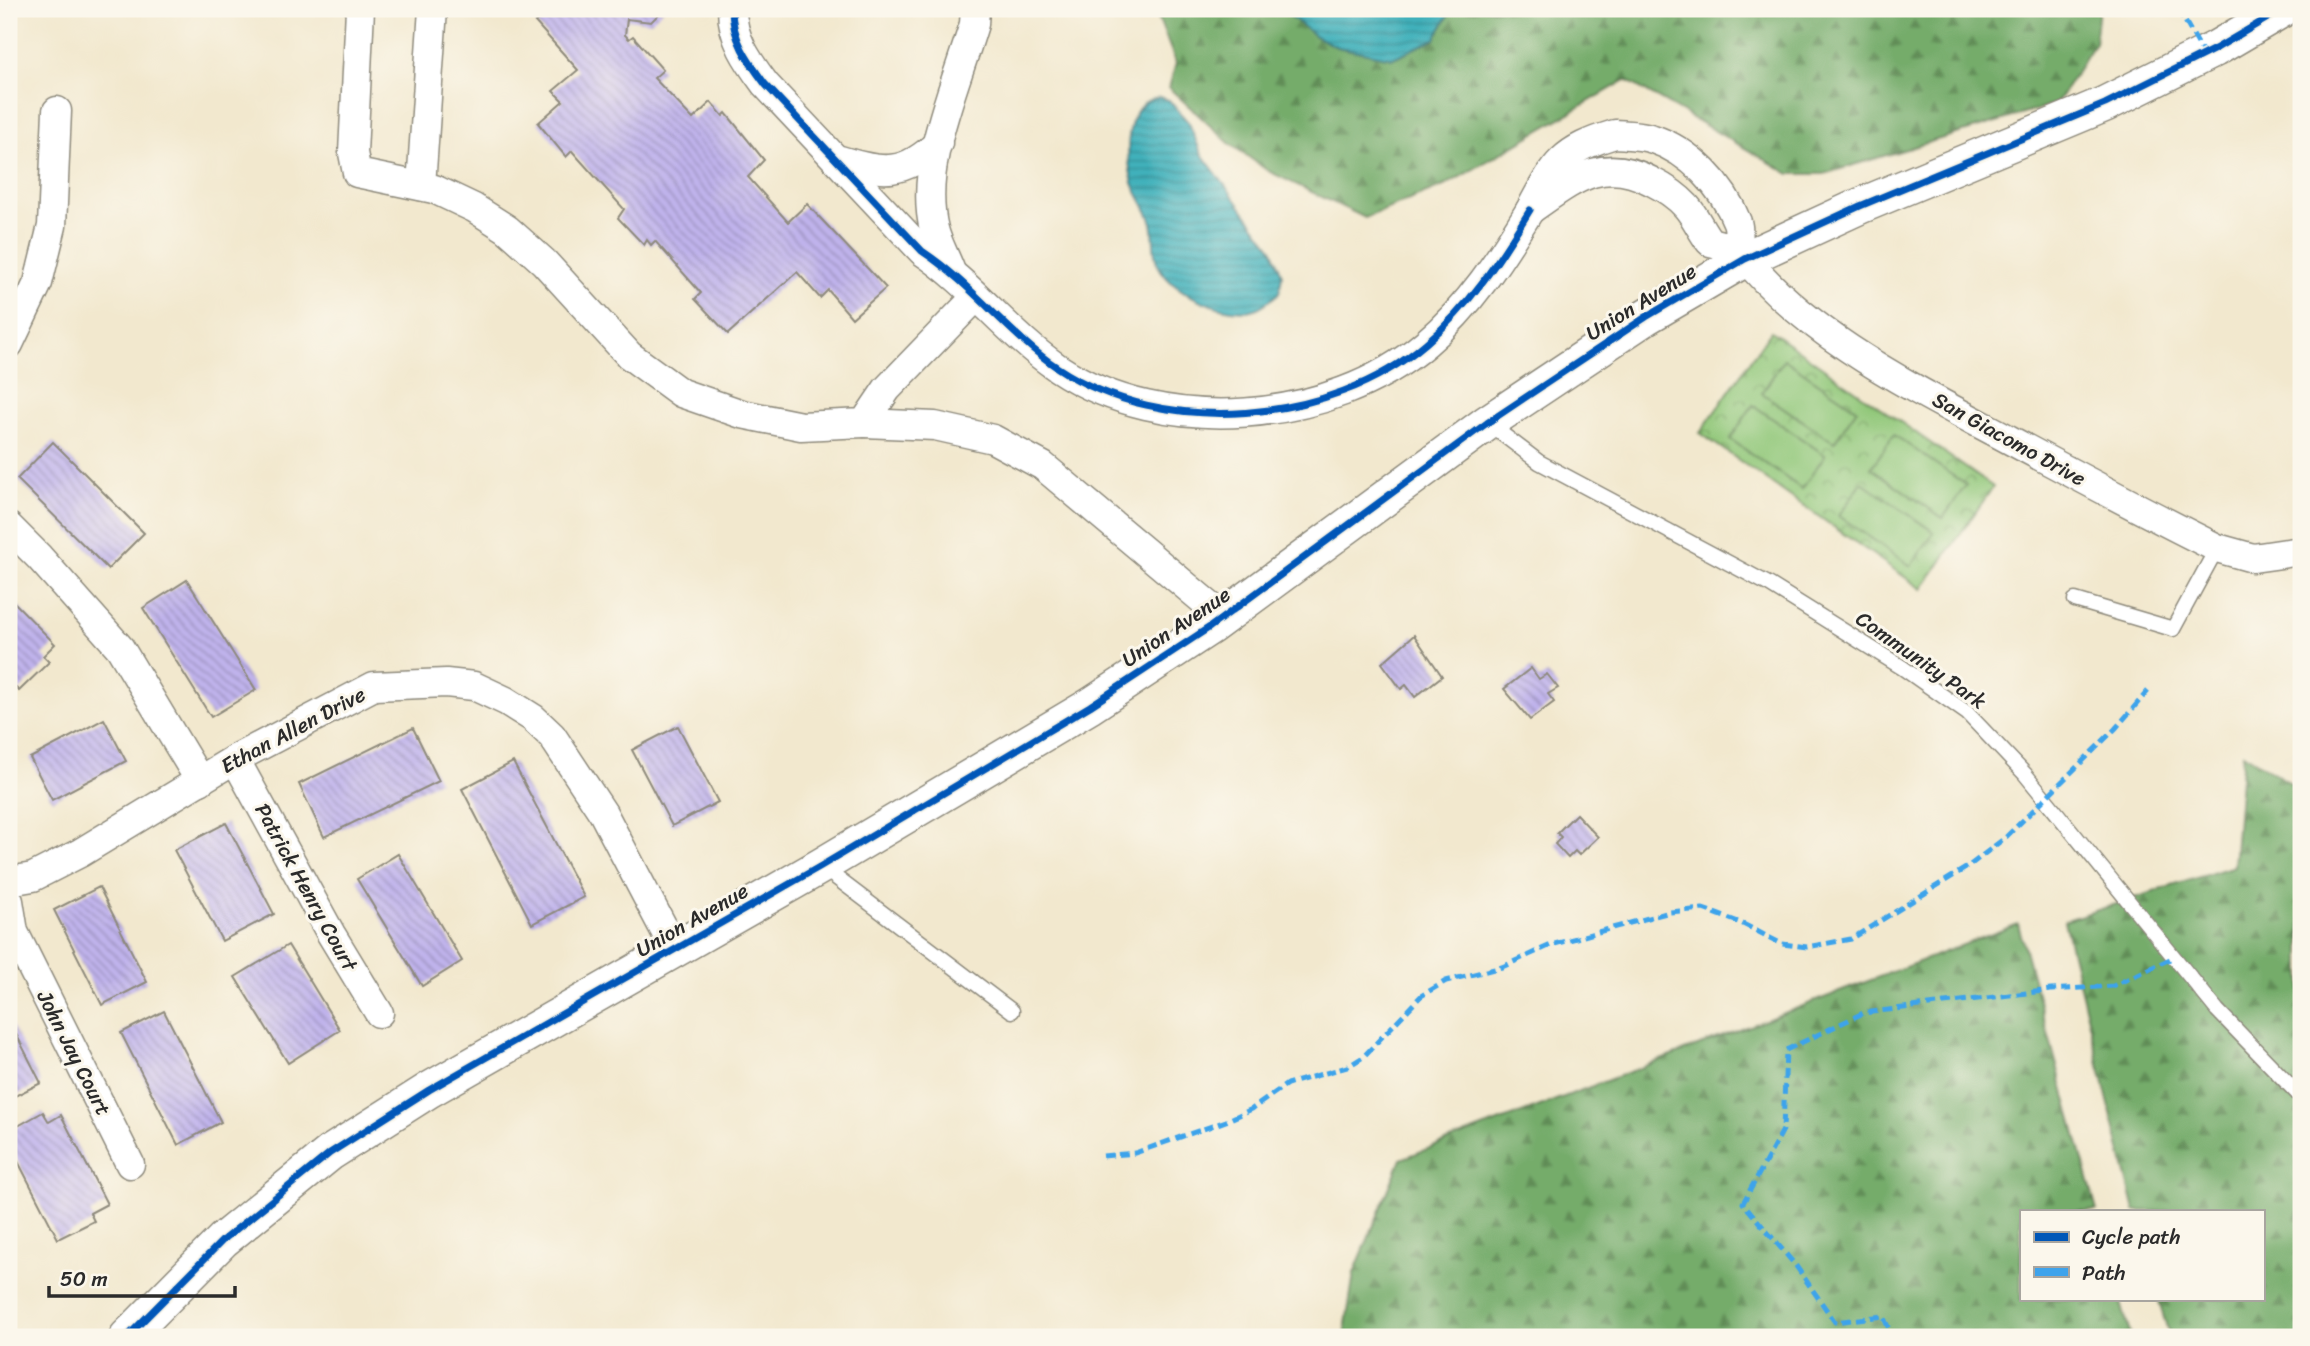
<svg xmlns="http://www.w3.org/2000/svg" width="2310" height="1346" font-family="Sriracha,sans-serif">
  <defs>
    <pattern id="forest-firs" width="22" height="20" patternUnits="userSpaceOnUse" patternTransform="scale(1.75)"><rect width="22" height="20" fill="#75ac6a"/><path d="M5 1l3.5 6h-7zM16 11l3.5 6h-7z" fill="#608c57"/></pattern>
    <pattern id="park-crowns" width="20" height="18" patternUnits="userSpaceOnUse" patternTransform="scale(1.75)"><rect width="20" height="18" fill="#92c87a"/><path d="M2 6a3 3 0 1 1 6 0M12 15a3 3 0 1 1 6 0" fill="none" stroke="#77a364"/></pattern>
    <pattern id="water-rules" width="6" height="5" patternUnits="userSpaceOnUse" patternTransform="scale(1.75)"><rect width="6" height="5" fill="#41b1bb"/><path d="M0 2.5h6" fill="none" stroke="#379098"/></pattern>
    <pattern id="building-back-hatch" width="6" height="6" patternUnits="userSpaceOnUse" patternTransform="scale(1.75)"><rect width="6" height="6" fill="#c0b3ec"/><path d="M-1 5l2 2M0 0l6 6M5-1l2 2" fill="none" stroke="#9c92bf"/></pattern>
  </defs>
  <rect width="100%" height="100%" fill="#fbf7ec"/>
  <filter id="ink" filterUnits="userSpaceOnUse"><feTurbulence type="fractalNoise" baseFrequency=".0143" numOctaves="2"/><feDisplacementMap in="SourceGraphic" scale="14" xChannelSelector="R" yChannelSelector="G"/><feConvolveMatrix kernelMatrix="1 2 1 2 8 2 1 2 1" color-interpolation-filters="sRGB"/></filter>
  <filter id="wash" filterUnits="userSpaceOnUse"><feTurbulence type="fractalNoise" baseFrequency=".00686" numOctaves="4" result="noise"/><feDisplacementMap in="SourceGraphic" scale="28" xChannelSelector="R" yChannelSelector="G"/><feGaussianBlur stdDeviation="1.57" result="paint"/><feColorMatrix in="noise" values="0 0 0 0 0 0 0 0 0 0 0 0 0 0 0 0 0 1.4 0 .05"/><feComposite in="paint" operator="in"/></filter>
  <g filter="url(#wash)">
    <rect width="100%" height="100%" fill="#f2e8ce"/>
    <!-- forest -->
    <g fill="url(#forest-firs)" stroke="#506c4a" stroke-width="2">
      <path d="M1155 9H1282L1315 36 1337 47 1393 58 1435 39 1452 9H2099L2095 43 2056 104 1824 174H1790L1626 80 1446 185 1365 218 1268 171 1229 143 1169 88 1176 63Z"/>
      <path d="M2243 753 2301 790V1337H2170L2158 1299H2263V1211H2135L2064 921 2234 866Z"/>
      <path d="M2018 924 2097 1211H2021V1299H2120L2131 1337H1344L1354 1273 1401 1159Z"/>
    </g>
    <!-- park -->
    <path fill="url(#park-crowns)" stroke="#5e7a52" stroke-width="2" d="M1771 331 1993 487 1922 589 1700 433Z"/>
    <!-- garden -->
    <g fill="#92c87a" stroke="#5e7a52" stroke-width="2">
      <path d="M1784 359 1857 409 1834 442 1762 393Z"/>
      <path d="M1753 405 1825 455 1802 489 1730 439Z"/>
      <path d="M1894 435 1966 485 1943 518 1871 468Z"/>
      <path d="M1862 482 1934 532 1911 566 1839 516Z"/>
    </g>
    <!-- water -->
    <g fill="url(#water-rules)" stroke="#366e73" stroke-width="2">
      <path d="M1282 9H1452L1435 39 1393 58 1337 47 1315 36Z"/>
      <path d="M1160 97 1169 100 1189 123 1201 153 1273 250 1282 275 1279 293C1271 299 1262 308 1252 310 1222 315 1172 293 1158 265 1152 254 1155 235 1152 223 1148 209 1138 197 1133 183 1125 156 1123 102 1160 97Z"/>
    </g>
    <g id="blocks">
      <!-- building -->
      <g fill="url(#building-back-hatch)">
        <path d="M545 9H664L651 22 627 19 625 35 629 39 633 36 663 70 654 78 693 119 711 102 723 116 726 113 764 160 748 177 788 222 807 204 886 288 852 318 828 290 820 298 797 272 728 334 695 299 701 293 655 241 651 245 647 240 644 245 618 218 624 209 572 151 566 157 538 123 563 101 553 91 578 70 535 22 545 13Z"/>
        <path d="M53 442 144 533 108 569 17 479Z"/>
        <path d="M187 580 256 690 211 717 143 608Z"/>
        <path d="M9 597 55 644 43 656 49 662 19 691 9 681Z"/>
        <path d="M1414 635 1442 676 1415 697 1406 685 1401 689 1382 663Z"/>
        <path d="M1531 668 1539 679 1547 674 1558 688 1548 694 1554 702 1530 720 1504 689Z"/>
        <path d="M104 719 126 761 52 800 30 758Z"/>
        <path d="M678 726 718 802 672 826 632 750Z"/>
        <path d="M413 728 439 781 324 837 299 784Z"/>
        <path d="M513 762 584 897 532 924 462 789Z"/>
        <path d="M1576 814 1598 837 1579 855 1575 851 1568 858 1555 844 1561 837 1557 833Z"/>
        <path d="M226 823 274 914 222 941 174 850Z"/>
        <path d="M398 854 462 961 422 986 357 879Z"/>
        <path d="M99 887 147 982 102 1005 54 910Z"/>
        <path d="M288 945 340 1030 288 1063 235 977Z"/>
        <path d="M164 1011 221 1122 178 1145 121 1033Z"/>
        <path d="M9 1020 41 1083 9 1099Z"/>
        <path d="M43 1112 49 1122 61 1115 107 1204 90 1213 94 1221 58 1239 9 1144V1131Z"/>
      </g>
    </g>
  </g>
  <g filter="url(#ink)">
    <use href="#blocks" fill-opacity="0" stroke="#8e8a7c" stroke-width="2"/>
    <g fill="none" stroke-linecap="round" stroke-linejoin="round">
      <defs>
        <g id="service">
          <path d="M1489 424 1539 462 1770 585 1903 668 1967 713 2025 774 2217 1010 2301 1097"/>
          <path d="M2075 600 2173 629 2217 548"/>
          <path d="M822 867 1012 1011"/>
        </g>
        <g id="minor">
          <path d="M360 9 353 153 357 173 434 189 474 208 507 229 544 262 629 355 681 393 742 414 801 426 864 423 887 389 976 297"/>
          <path d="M732 9C732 39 748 61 765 84L922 251C972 284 1008 334 1058 368 1163 438 1331 425 1426 343 1470 306 1500 259 1530 210"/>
          <path d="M1615 134C1627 135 1642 135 1653 139 1690 151 1723 186 1737 222 1740 230 1738 241 1738 249L1710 242C1701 231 1696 217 1686 206 1676 195 1665 188 1651 181 1601 154 1571 182 1530 210 1555 163 1562 150 1615 134Z"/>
          <path d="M840 160C883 173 904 176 938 143"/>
          <path d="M421 186 433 9"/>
          <path d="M1738 249C1803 335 1917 390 2010 440 2079 477 2148 514 2217 548L2253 558 2301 551"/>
          <path d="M950 269C945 256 937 242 934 229 918 166 956 85 974 24L975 9"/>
          <path d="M9 344 38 283 52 226 57 111"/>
          <path d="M864 423 935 426 993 439 1043 466 1223 617"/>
          <path d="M9 527 39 557 120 648 200 781"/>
          <path d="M235 759 331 934 379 1013"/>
          <path d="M9 881 33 877 80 853 235 759 374 686 446 683 474 686 506 701 533 718 552 736 603 813 675 950"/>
          <path d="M9 901 14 932 130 1164"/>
        </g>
        <path id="tertiary" d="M127 1337 223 1240 330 1153 429 1090 821 866 1090 706 1210 627 1487 423 1646 317 1745 259 1860 206 2105 104 2215 49 2283 9"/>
      </defs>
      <!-- service casing -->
      <use href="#service" stroke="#8e8a7c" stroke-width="17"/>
      <!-- minor casing -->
      <use href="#minor" stroke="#8e8a7c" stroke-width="31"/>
      <!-- tertiary casing -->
      <use href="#tertiary" stroke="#8e8a7c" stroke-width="38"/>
      <!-- service -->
      <use href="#service" stroke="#fff" stroke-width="14"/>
      <!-- minor -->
      <use href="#minor" stroke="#fff" stroke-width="28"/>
      <!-- tertiary -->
      <use href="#tertiary" stroke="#fff" stroke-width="35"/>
      <!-- quiet -->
      <g stroke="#3ea3eb" stroke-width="5" stroke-dasharray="10 5" stroke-linecap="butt">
        <path d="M2178 9 2204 54"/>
        <path d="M1103 1156 1135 1153 1226 1121 1252 1109 1287 1084 1347 1067 1363 1057 1421 996 1446 981 1502 967 1551 945 1670 912 1703 909 1741 923 1782 944 1807 947 1851 939 1969 866 2006 837 2115 729 2148 691"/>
        <path d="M1899 1337 1891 1333 1883 1316 1835 1322 1796 1266 1743 1203 1783 1130 1786 1050 1863 1013 2051 990 2113 986 2174 957"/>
      </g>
      <defs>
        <g id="cycleway">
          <path d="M732 9C732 39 748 61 765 84L922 251C972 284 1008 334 1058 368 1163 438 1331 425 1426 343 1470 306 1500 259 1530 210"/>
          <path d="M127 1337 223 1240 330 1153 429 1090 821 866 1090 706 1210 627 1487 423 1646 317 1745 259 1860 206 2105 104 2215 49 2283 9"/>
        </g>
      </defs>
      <!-- cycleway casing -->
      <use href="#cycleway" stroke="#fbf7ec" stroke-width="11"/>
      <!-- cycleway -->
      <use href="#cycleway" stroke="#0057b8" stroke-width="7"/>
    </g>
  </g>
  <g text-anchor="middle" stroke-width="6" stroke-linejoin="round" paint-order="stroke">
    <!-- street labels -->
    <g font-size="21" fill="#2b2b2b" stroke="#fbf7ec">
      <text transform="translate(1641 302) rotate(-32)" y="7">Union Avenue</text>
      <text transform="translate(2009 439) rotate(29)" y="7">San Giacomo Drive</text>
      <text transform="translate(1176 627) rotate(-34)" y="7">Union Avenue</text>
      <text transform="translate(1921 660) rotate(35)" y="7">Community Park</text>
      <text transform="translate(293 730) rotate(-28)" y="7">Ethan Allen Drive</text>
      <text transform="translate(306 887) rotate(61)" y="7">Patrick Henry Court</text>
      <text transform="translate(692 920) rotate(-30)" y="7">Union Avenue</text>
      <text transform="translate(74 1053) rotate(63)" y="7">John Jay Court</text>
    </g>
  </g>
  <!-- margin -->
  <rect width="2310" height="1346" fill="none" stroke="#fbf7ec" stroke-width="35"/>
  <!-- legend -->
  <rect x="2020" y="1210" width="245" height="91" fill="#fbf7ec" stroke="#a8a59f" stroke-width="2"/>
  <rect x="2034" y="1232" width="35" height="10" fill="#0057b8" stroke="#a8a59f" stroke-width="2"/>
  <text x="2082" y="1244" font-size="21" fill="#2b2b2b">Cycle path</text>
  <rect x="2034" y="1267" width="35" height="10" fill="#3ea3eb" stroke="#a8a59f" stroke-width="2"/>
  <text x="2082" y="1280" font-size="21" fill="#2b2b2b">Path</text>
  <!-- scale -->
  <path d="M49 1286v10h186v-10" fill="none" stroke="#2b2b2b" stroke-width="3.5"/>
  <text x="60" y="1286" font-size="21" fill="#2b2b2b" stroke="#fbf7ec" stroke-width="5" paint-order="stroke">50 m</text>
</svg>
